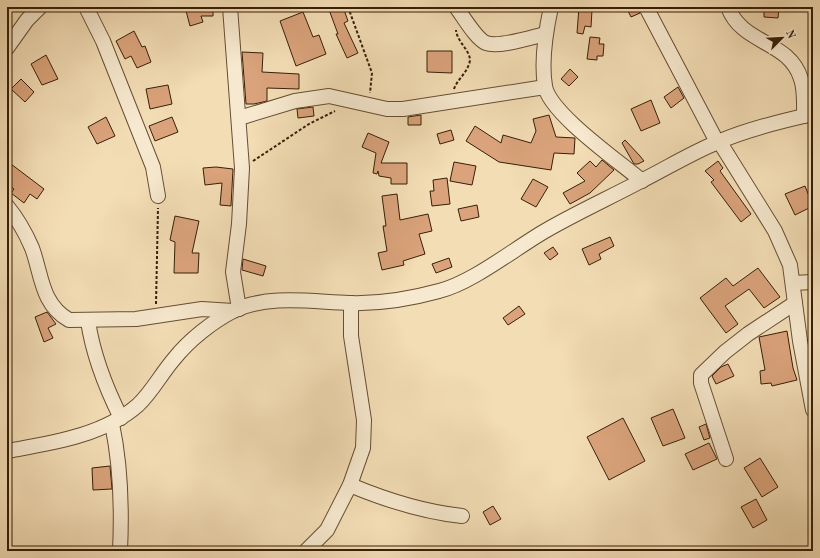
<svg xmlns="http://www.w3.org/2000/svg" width="820" height="558" font-family="'Old Standard TT',serif">
  <rect width="100%" height="100%" fill="#f3ddb5"/>
  <filter id="stains"><feTurbulence type="fractalNoise" baseFrequency=".005" numOctaves="4"/><feColorMatrix values="0 0 0 0 .2 0 0 0 0 .09 0 0 0 0 .02 0 0 0 .5 -.17"/></filter>
  <radialGradient id="worn" r=".72"><stop offset=".6" stop-color="#630" stop-opacity="0"/><stop offset="1" stop-color="#630" stop-opacity=".3"/></radialGradient>
  <!-- building -->
  <g fill="#daa37b" stroke="#371f08">
    <path d="M185 7H213V16H201L203 22 190 26Z"/>
    <path d="M328 7H343L348 21 344 23 358 53 347 58 336 34H338Z"/>
    <path d="M579 7H588V10H592L591 27 585 26 583 34 577 33Z"/>
    <path d="M626 7H638L640 13 631 17Z"/>
    <path d="M764 7H779L778 18 764 17Z"/>
    <path d="M303 12 313 37 319 35 326 54 296 66 280 21Z"/>
    <path d="M134 31 142 47 145 46 151 62 137 68 131 56 125 59 116 41Z"/>
    <path d="M590 37 600 38 599 44H604L603 56H597V60L587 59Z"/>
    <path d="M427 51H452V73L427 72Z"/>
    <path d="M242 52 263 53 262 72 299 74V89L267 88V101L254 104H246Z"/>
    <path d="M46 55 58 79 42 85 31 64Z"/>
    <path d="M570 69 578 77 569 86 561 79Z"/>
    <path d="M21 79 34 92 25 102 11 89Z"/>
    <path d="M168 85 172 104 150 109 146 89Z"/>
    <path d="M678 87 684 98 671 108 664 97Z"/>
    <path d="M651 100 660 123 641 131 631 109Z"/>
    <path d="M313 107 314 116 298 118 297 109Z"/>
    <path d="M421 115V125H408V117Z"/>
    <path d="M549 115 556 137 575 138 574 154 554 153 551 170 499 162 466 141 475 126 501 143 503 135 531 143 536 131 533 119Z"/>
    <path d="M106 117 115 136 97 144 88 127Z"/>
    <path d="M172 117 178 132 155 141 149 126Z"/>
    <path d="M451 130 454 140 440 144 437 134Z"/>
    <path d="M368 133 389 142 381 163H407V184H391V178L379 176 378 171 377 174 373 173 376 153 362 147Z"/>
    <path d="M625 140 640 156 644 161 638 164H634L622 143Z"/>
    <path d="M602 160 614 170 590 193 570 204 563 193 585 181 577 173 590 161 596 167Z"/>
    <path d="M7 161 44 189 37 199 30 194 24 203 11 193 14 189 7 184Z"/>
    <path d="M718 161 723 168 720 171 751 214 741 222 711 182 714 180 705 171Z"/>
    <path d="M454 162 476 166 472 185 450 181Z"/>
    <path d="M216 167 233 169 231 206 220 205 222 183 205 185 203 168Z"/>
    <path d="M447 178 450 204 432 206 430 191H434L433 180Z"/>
    <path d="M533 179 548 187 536 207 521 199Z"/>
    <path d="M805 186 813 206 795 215 785 194Z"/>
    <path d="M397 194 400 220 428 214 432 231 419 234 425 254 403 261 404 265 382 270 378 253 387 251 383 226H386L382 196Z"/>
    <path d="M477 205 479 217 461 221 458 209Z"/>
    <path d="M175 216 199 221 192 253H199L198 273H174L175 242 170 240Z"/>
    <path d="M610 237 614 246 599 254 601 259 589 265 582 249Z"/>
    <path d="M553 247 558 254 550 260 544 253Z"/>
    <path d="M449 258 452 267 436 273 432 264Z"/>
    <path d="M243 259 266 266 263 276 242 270Z"/>
    <path d="M758 268 780 297 764 308 749 289 725 306 738 324 726 333 700 298 726 278 733 286Z"/>
    <path d="M519 306 525 314 508 325 503 318Z"/>
    <path d="M47 312 56 324 48 328 53 338 44 342 35 317Z"/>
    <path d="M787 331 793 368 797 380 772 386 771 383 761 384 760 371 765 370 759 337Z"/>
    <path d="M728 364 734 376 716 384 712 376 721 367Z"/>
    <path d="M673 409 685 438 663 446 651 418Z"/>
    <path d="M623 418 645 461 609 480 587 437Z"/>
    <path d="M706 424 710 438 704 440 699 427Z"/>
    <path d="M709 443 717 459 693 470 685 454Z"/>
    <path d="M760 458 778 487 762 497 744 468Z"/>
    <path d="M110 466 112 489 93 490 92 468Z"/>
    <path d="M756 499 767 520 753 528 741 507Z"/>
    <path d="M493 506 501 519 490 525 483 512Z"/>
  </g>
  <g fill="none" stroke-linecap="round" stroke-linejoin="round">
    <defs>
      <g id="minor">
        <path d="M86 7 103 41 153 167 158 196"/>
        <path d="M230 7 242 168 239 224 233 272 239 309"/>
        <path d="M456 7C463 16 476 39 486 43 498 48 532 37 545 34"/>
        <path d="M551 7C546 30 541 62 545 86 549 113 620 162 642 181"/>
        <path d="M646 7 717 142"/>
        <path d="M728 7C742 45 789 40 801 79 805 90 804 104 804 116"/>
        <path d="M7 48 27 20 40 7"/>
        <path d="M239 118 295 101 329 96 387 109H403L545 87"/>
        <path d="M719 141 775 231 790 265 800 341 813 410"/>
        <path d="M7 206C17 218 26 234 32 248 42 275 41 304 69 320L136 319 202 309 233 311"/>
        <path d="M793 283 813 282"/>
        <path d="M88 321C93 355 105 386 121 418"/>
        <path d="M112 424C121 466 122 508 120 551"/>
        <path d="M7 451C51 443 103 436 138 405 152 392 161 374 174 359 189 340 212 322 233 311 268 294 313 302 349 303 379 304 410 299 439 291 472 283 514 249 545 231 576 213 609 198 641 181 667 168 691 153 718 142 748 129 781 121 813 114"/>
        <path d="M726 459 701 383V375L725 352 748 334 795 303"/>
        <path d="M350 485C386 500 423 512 462 516"/>
        <path d="M306 551 327 530 350 485 363 448 364 420 351 336V303"/>
      </g>
    </defs>
    <!-- minor casing -->
    <use href="#minor" stroke="#664e33" stroke-width="16"/>
    <!-- path -->
    <g stroke="#371f08" stroke-width="2" stroke-dasharray="3 2" stroke-linecap="butt">
      <path d="M348 7 372 73 370 93"/>
      <path d="M454 89C457 80 466 74 469 64 474 53 457 43 456 30"/>
      <path d="M253 161 309 124 335 111"/>
      <path d="M156 304 158 208"/>
    </g>
    <!-- minor -->
    <use href="#minor" stroke="#f7e9cf" stroke-width="14"/>
  </g>
  <!-- margin -->
  <rect width="820" height="558" fill="none" stroke="#f3ddb5" stroke-width="24"/>
  <rect x="8" y="8" width="804" height="542" fill="none" stroke="#371f08" stroke-width="2"/>
  <rect x="12" y="12" width="796" height="534" fill="none" stroke="#371f08"/>
  <!-- north arrow -->
  <g transform="translate(782 38) rotate(66)" stroke="#f7e9cf" stroke-width="3" paint-order="stroke">
  <path d="M0-3L7 15L0 10L-7 15Z" fill="#371f08"/>
  <text y="-6" font-size="11" font-weight="bold" text-anchor="middle" fill="#371f08">N</text>
  </g>
  <rect width="100%" height="100%" filter="url(#stains)"/>
  <rect width="100%" height="100%" fill="url(#worn)"/>
</svg>
